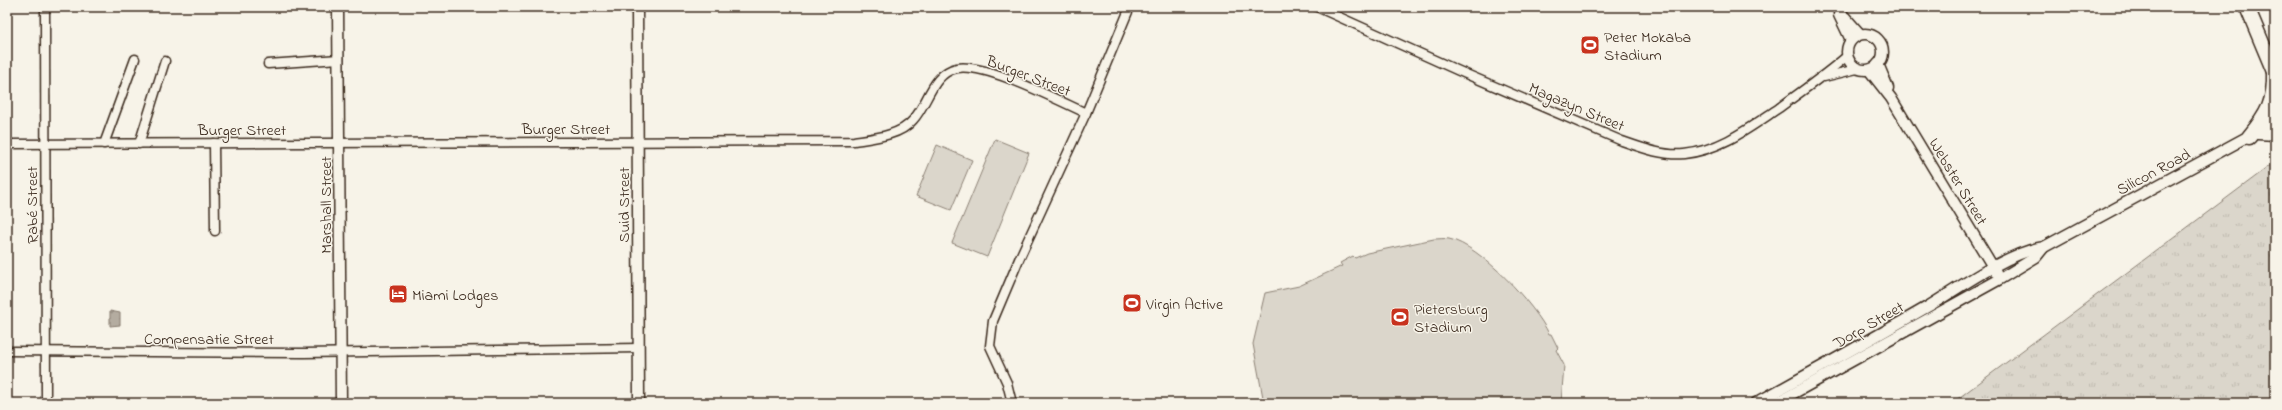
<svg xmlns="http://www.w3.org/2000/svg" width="2282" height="410" font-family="'Indie Flower',sans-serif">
  <defs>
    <pattern id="grass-tufts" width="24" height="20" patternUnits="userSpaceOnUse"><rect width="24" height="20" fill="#dbd6cb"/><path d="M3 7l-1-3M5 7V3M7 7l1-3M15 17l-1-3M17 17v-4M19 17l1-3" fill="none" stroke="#bdb8ae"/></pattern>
    <pattern id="water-ripples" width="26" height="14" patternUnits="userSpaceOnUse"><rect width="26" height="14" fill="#b4aca0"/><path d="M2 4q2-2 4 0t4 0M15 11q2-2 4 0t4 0" fill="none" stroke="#948c82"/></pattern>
  </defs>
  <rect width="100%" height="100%" fill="#f7f3e8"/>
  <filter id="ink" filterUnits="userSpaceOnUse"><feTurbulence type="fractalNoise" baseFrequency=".025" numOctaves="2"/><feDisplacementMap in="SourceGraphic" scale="8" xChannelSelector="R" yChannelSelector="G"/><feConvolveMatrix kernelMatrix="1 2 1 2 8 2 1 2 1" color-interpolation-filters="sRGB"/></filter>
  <g filter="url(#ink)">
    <!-- grass -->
    <path fill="url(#grass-tufts)" stroke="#8b8074" d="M2275 162V403H1952Z"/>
    <!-- garden -->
    <g fill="#dbd6cb" stroke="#8b8074">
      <path d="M995 139 1029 153 987 257 952 243Z"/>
      <path d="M937 145 972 160 951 210 916 196Z"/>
      <path d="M1434 239C1439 239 1445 238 1449 239 1480 245 1536 306 1549 334H1551L1558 348 1556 350 1564 365 1561 403H1264L1253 344 1265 293 1299 286 1342 266 1340 263 1353 256 1355 258 1367 253Z"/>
    </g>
    <!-- water -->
    <path fill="url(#water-ripples)" stroke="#84786c" d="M110 311 120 313V325L110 326Z"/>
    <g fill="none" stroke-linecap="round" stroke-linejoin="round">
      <defs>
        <g id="minor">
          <path d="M45 7 46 403"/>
          <path d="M1317 7 1459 71 1622 141C1642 148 1663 156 1684 154 1721 150 1749 128 1779 108 1802 91 1825 75 1847 56"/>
          <path d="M268 64 339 59"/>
          <path d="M1824 77 1857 69"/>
          <path d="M214 143 215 231"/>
          <path d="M7 144 854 141C873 138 900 136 913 120 928 104 932 73 957 68 987 63 1057 100 1086 113"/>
          <path d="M104 144 135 59"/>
          <path d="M139 144 165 61"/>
          <path d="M7 351 304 353 639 348"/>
          <path d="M1012 403 1007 383 990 346 993 321 1020 257 1086 113 1130 7"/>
        </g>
        <g id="tertiary">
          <path d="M338 7 341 403"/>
          <path d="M637 7 639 403"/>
          <path d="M1836 7 1860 34"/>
          <path d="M1839 15 1851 40"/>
          <circle cx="1865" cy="52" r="18"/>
          <path d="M1878 64 1888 88"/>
          <path d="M1869 70 1891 98 1996 272"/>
          <path d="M1756 403C1814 371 1872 339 1929 306 1960 287 2009 252 2044 247L2275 122"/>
          <path d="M1776 403 2000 279 2036 257 2044 247"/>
        </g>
        <g id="motorway">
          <path d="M2247 7 2275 74"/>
          <path d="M2258 132 2275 133"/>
          <path d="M2249 137C2268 114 2275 102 2274 71"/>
        </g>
      </defs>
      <!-- minor casing -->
      <use href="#minor" stroke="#3b2a1e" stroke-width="11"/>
      <!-- tertiary casing -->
      <use href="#tertiary" stroke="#3b2a1e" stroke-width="13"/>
      <!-- motorway casing -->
      <use href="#motorway" stroke="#3b2a1e" stroke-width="17"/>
      <!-- minor -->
      <use href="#minor" stroke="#f7f3e8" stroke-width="8"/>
      <!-- tertiary -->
      <use href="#tertiary" stroke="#f7f3e8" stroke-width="10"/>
      <!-- motorway -->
      <use href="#motorway" stroke="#f7f3e8" stroke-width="14"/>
    </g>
  </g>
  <!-- icons -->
  <defs>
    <symbol id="stadium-square" viewBox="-11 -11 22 22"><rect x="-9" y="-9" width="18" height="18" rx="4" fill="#c8321e" stroke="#f7f3e8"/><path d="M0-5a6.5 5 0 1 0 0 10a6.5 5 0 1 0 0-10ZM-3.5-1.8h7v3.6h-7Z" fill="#fff"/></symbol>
    <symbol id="hotel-square" viewBox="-11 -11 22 22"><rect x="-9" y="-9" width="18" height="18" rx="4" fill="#c8321e" stroke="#f7f3e8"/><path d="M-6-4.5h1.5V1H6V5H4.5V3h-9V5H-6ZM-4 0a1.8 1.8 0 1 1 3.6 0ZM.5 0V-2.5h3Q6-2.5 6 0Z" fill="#fff"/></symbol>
  </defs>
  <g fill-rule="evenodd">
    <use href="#stadium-square" x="1579" y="34" width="22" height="22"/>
    <use href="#hotel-square" x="387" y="283" width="22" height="22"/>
    <use href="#stadium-square" x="1121" y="292" width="22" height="22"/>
    <use href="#stadium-square" x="1389" y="306" width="22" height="22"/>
  </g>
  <g text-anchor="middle" stroke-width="3" stroke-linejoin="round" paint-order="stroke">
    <!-- poi labels -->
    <g font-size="16" fill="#3b2a1e" stroke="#f7f3e8" text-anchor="start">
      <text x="1604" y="42">Peter Mokaba<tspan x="1604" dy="18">Stadium</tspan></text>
      <text x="412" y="300">Miami Lodges</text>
      <text x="1146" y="309">Virgin Active</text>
      <text x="1414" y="314">Pietersburg<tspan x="1414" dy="18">Stadium</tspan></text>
    </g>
    <!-- street labels -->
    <g font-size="16" fill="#3b2a1e" stroke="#f7f3e8">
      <text transform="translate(1029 75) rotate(21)" y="6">Burger Street</text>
      <text transform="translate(1577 106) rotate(23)" y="6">Magazyn Street</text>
      <text x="566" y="134">Burger Street</text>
      <text x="242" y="135">Burger Street</text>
      <text transform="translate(2153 171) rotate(-28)" y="6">Silicon Road</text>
      <text transform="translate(1959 181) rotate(59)" y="6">Webster Street</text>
      <text transform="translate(31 205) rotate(-90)" y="6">Rabé Street</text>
      <text transform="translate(325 205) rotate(-90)" y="6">Marshall Street</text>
      <text transform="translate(623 205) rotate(-90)" y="6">Suid Street</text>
      <text transform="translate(1868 324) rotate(-30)" y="6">Dorp Street</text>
      <text x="209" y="344">Compensatie Street</text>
    </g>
  </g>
  <!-- margin -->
  <rect width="2282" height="410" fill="none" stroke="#f7f3e8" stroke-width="24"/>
  <rect x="12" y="12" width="2258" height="386" fill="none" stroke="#3b2a1e" stroke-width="1.5" filter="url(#ink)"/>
</svg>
